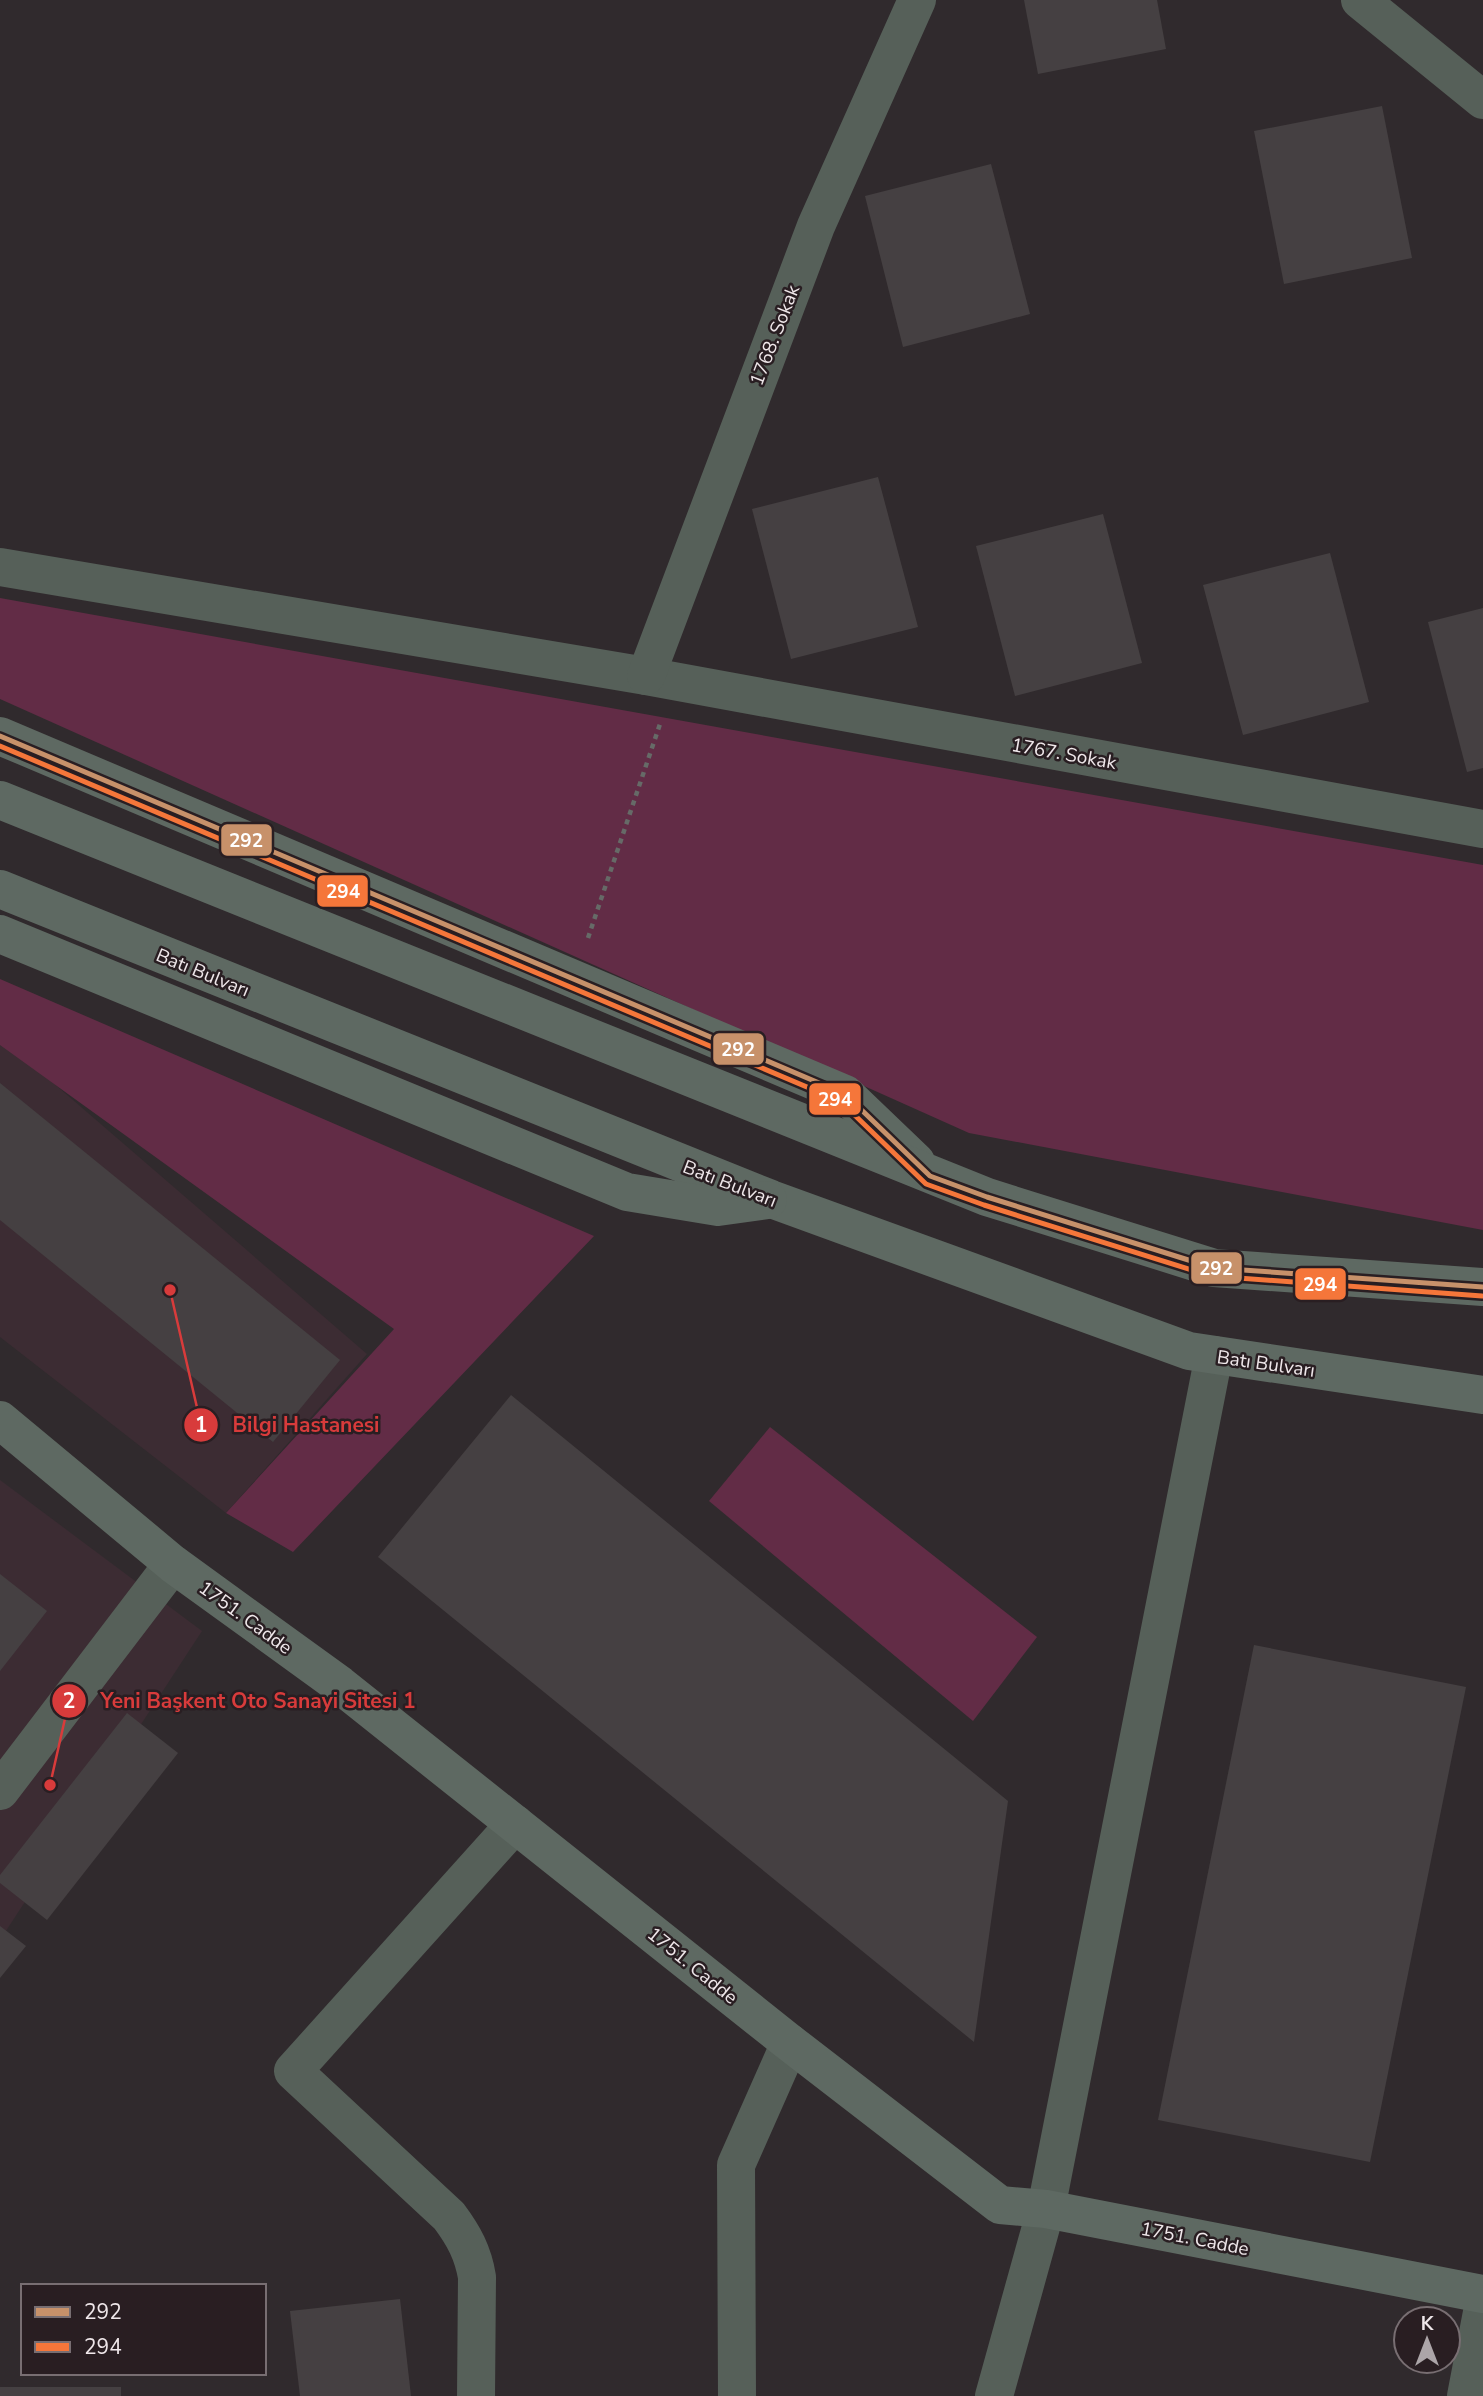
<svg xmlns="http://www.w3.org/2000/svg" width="1483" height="2396" font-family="'Nunito Sans',sans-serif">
  <rect width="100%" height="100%" fill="#302a2d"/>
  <!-- built -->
  <g fill="#3c2c33">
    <path d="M0 1037 367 1354 226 1513 0 1337Z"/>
    <path d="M0 1480 202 1631 0 1940Z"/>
  </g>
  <!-- green -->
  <g fill="#622c46">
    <path d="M0 598 1483 865V1230L969 1133 0 699Z"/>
    <path d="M0 979 594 1236 293 1552 226 1513 394 1329 0 1045Z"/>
    <path d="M770 1427 1037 1637 973 1721 709 1501Z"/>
  </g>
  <!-- building -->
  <g fill="#454042">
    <path d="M1024 0H1157L1166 49 1038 74Z"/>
    <path d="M1382 106 1412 258 1284 284 1254 131Z"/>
    <path d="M991 164 1030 314 903 347 865 196Z"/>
    <path d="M878 477 918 627 791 659 752 509Z"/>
    <path d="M1103 514 1142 663 1015 696 976 546Z"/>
    <path d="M1330 553 1369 702 1243 735 1203 585Z"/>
    <path d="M1483 608V768L1467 772 1428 622Z"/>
    <path d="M0 1083 340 1360 273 1442 0 1220Z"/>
    <path d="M511 1395 1008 1801 974 2042 378 1557Z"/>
    <path d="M0 1574 47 1611 0 1671Z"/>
    <path d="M1254 1645 1466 1687 1370 2162 1158 2120Z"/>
    <path d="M127 1713 178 1753 47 1920 0 1883V1875Z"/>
    <path d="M0 1926 26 1946 0 1978Z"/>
    <path d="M400 2299 411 2396H300L290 2311Z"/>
    <rect x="0" y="2387" width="121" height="9"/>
  </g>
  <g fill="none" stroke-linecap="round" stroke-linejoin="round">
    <!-- path -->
    <path stroke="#666a67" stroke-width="4.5" stroke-dasharray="5 5" stroke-linecap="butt" d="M588 938 661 721"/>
    <!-- minor -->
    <g stroke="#566059" stroke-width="38">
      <path d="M1360 0 1483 100"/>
      <path d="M0 567 646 676 1483 829"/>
      <path d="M646 676 816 226 917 0"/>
      <path d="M0 1791 173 1564"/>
      <path d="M476 2396 477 2277C473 2253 464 2236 449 2216L293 2071 515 1824"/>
      <path d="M737 2396 736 2165 790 2043"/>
      <path d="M994 2396 1046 2209 1214 1355"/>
      <path d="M1466 2396 1483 2307"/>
    </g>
    <!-- major -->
    <g stroke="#5e6962" stroke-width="38">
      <path d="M0 736 845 1094 916 1162"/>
      <path d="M0 800 987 1197 1214 1268 1483 1287"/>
      <path d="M0 889 771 1199 1189 1351 1483 1395"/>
      <path d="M0 934 627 1192 718 1207 768 1200"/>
      <path d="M0 1420 173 1564 340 1685 790 2043 1000 2205 1046 2209 1483 2294"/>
    </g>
    <defs>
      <path id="bus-1" d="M0 736 845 1094 930 1176 987 1197 1214 1268 1483 1287"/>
      <path id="bus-2" d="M0 746 840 1101 926 1184 984 1205 1211 1276 1482 1296"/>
    </defs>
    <!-- bus-1 casing -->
    <use href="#bus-1" stroke="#291e22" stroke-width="10"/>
    <!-- bus-2 casing -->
    <use href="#bus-2" stroke="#291e22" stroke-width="10"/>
    <!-- bus-1 -->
    <use href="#bus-1" stroke="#c7916a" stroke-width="5"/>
    <!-- bus-2 -->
    <use href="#bus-2" stroke="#f5763a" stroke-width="5"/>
  </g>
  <g text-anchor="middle" stroke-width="5" stroke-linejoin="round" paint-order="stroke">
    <!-- street labels -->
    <g font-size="19" fill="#efe7ea" stroke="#291e22">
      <text transform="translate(774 335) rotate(-69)" y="7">1768. Sokak</text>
      <text transform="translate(1064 753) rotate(10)" y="7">1767. Sokak</text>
      <text transform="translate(203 972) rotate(22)" y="7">Batı Bulvarı</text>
      <text transform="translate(730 1183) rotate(21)" y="7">Batı Bulvarı</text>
      <text transform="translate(1266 1363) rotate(8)" y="7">Batı Bulvarı</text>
      <text transform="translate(246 1617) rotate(36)" y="7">1751. Cadde</text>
      <text transform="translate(693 1965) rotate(39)" y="7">1751. Cadde</text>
      <text transform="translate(1195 2238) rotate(11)" y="7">1751. Cadde</text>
    </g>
  </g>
  <!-- callouts -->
  <path fill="none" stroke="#d83b3b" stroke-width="2.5" d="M170 1290L201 1425M50 1785L69 1701"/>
  <g fill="#d83b3b" stroke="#291e22" stroke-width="2.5">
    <circle cx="170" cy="1290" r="7"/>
    <circle cx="50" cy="1785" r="7"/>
    <circle cx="201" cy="1425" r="18"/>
    <circle cx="69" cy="1701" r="18"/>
  </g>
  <g font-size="21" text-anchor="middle" font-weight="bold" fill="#fff">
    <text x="201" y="1432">1</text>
    <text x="69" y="1708">2</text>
  </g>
  <g font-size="21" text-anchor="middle" font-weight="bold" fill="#d83b3b" stroke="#291e22" stroke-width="5" stroke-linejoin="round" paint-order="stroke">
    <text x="306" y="1432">Bilgi Hastanesi</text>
    <text x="258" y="1708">Yeni Başkent Oto Sanayi Sitesi 1</text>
  </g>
  <g stroke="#291e22" stroke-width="2.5">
    <rect x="220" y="823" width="53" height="34" rx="7" fill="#c7916a"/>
    <rect x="316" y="874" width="53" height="34" rx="7" fill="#f5763a"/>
    <rect x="712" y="1032" width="53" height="34" rx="7" fill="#c7916a"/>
    <rect x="808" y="1082" width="54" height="34" rx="7" fill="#f5763a"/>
    <rect x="1190" y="1251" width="53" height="34" rx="7" fill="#c7916a"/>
    <rect x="1294" y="1267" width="53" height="34" rx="7" fill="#f5763a"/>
  </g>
  <g font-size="19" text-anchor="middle" font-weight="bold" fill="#fff">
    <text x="246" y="847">292</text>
    <text x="343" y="898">294</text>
    <text x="738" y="1056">292</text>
    <text x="835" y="1106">294</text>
    <text x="1216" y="1275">292</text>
    <text x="1320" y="1291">294</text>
  </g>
  <!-- legend -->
  <rect x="21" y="2284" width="245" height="91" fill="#291e22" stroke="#786e72" stroke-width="2"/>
  <rect x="35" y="2307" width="35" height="10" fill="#c7916a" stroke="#786e72" stroke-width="2"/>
  <text x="84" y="2319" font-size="21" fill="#efe7ea">292</text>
  <rect x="35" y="2342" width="35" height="10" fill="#f5763a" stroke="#786e72" stroke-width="2"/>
  <text x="84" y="2354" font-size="21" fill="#efe7ea">294</text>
  <!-- north arrow -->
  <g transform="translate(1427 2340)"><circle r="33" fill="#291e22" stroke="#786e72" stroke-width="2"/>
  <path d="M0-5L12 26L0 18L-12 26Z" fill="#aca5a8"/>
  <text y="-10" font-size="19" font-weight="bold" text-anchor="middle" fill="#efe7ea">K</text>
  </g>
</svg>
